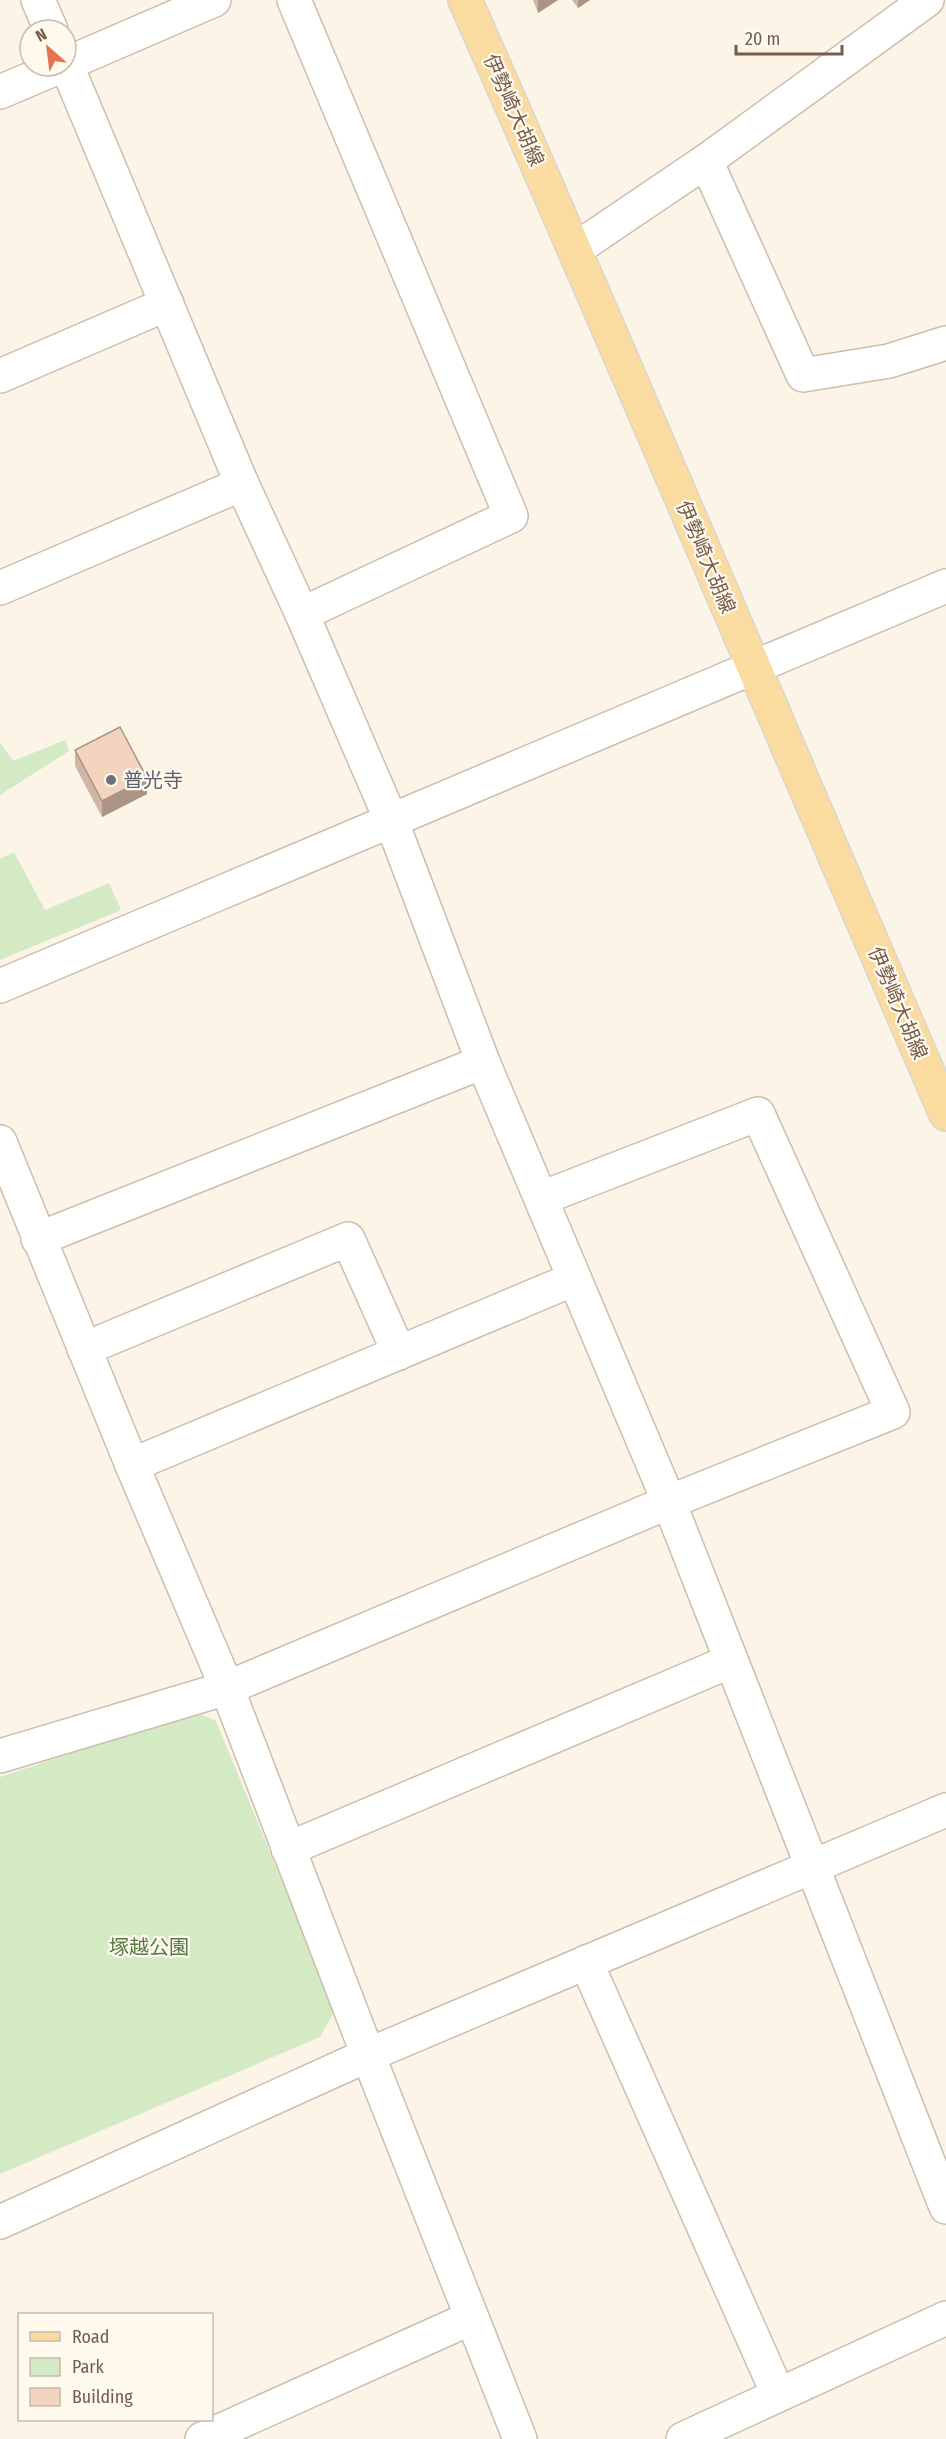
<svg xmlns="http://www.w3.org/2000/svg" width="946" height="2439" font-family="'Fira Sans Condensed','Noto Sans JP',sans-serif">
  <rect width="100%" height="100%" fill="#fcf5e7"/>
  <!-- green -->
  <g fill="#d3eac5">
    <path d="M65 740 69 751 0 795V742L13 761Z"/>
    <path d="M14 852 45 910 109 883 121 910 0 960V859Z"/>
    <path d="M196 1712 216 1721 335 2010 320 2037 0 2174V1777Z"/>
  </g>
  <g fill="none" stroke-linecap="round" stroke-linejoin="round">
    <defs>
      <g id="minor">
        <path d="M38 0 51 30"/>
        <path d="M294 0 511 516 302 614"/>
        <path d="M66 64 242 484 302 614 391 820 483 1062 669 1502 946 2207"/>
        <path d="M66 64 214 0"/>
        <path d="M0 92 61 66"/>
        <path d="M706 161 803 375 889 361 946 343"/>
        <path d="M576 249 706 161 927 0"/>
        <path d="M0 376 167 304"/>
        <path d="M0 588 242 484"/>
        <path d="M0 1142 132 1465 227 1688 368 2055 520 2439"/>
        <path d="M38 1239 483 1062"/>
        <path d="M84 1349 348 1239 399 1353"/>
        <path d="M132 1465 574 1279"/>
        <path d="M0 1756 227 1688 669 1502 893 1412 758 1114 542 1198"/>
        <path d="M288 1849 731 1661"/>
        <path d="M586 1962 778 2394"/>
        <path d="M202 2439 471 2318"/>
        <path d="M683 2439 946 2318"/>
      </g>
      <g id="tertiary">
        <path d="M0 986 946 586"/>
        <path d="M0 2222 368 2055 946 1810"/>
      </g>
      <path id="primary" d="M465 0C629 370 785 743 946 1114"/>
    </defs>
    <!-- minor casing -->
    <use href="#minor" stroke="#cebdad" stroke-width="36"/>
    <!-- tertiary casing -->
    <use href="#tertiary" stroke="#cebdad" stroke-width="36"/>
    <!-- primary casing -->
    <use href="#primary" stroke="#dbd5d0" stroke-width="36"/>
    <!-- minor -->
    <use href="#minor" stroke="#fff" stroke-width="33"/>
    <!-- tertiary -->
    <use href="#tertiary" stroke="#fff" stroke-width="33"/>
    <!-- primary -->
    <use href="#primary" stroke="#fadba0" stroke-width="33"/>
  </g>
  <!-- wall -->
  <g fill="#d0b6a4">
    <path d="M533 0H558L538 13Z"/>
    <path d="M572 0H590L578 8Z"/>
    <path d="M75 750 147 794 102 817 75 766Z"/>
  </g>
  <!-- shaded-wall -->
  <g fill="#a99486">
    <path d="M538 0H558L538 13Z"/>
    <path d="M578 0H590L578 8Z"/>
    <path d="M147 778V794L102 817V801Z"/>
  </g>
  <!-- building -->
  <path fill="#f2d4bf" stroke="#a99486" stroke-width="1.5" d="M120 727 147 778 102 801 75 750Z"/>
  <!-- markers -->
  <circle fill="#6b7280" stroke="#fff9ee" stroke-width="2" cx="111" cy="780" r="6"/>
  <g text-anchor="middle" stroke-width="4.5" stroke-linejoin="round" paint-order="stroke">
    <!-- street labels -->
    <g font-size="20" fill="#765c4b" stroke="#fff9ee">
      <text transform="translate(514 110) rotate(66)" y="7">伊勢崎大胡線</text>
      <text transform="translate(706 557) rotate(67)" y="7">伊勢崎大胡線</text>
      <text transform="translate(898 1003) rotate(67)" y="7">伊勢崎大胡線</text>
    </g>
    <!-- worship labels -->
    <g font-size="20" fill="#5b616d" stroke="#fff9ee" text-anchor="start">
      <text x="123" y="787">普光寺</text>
    </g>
    <!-- park labels -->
    <g font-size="20" fill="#537c42" stroke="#fff9ee">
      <text x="149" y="1954">塚越公園</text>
    </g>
  </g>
  <!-- legend -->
  <rect x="18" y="2313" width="195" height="108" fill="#fff9ee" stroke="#c8baad" stroke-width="1.5"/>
  <rect x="30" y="2332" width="30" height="9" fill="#fadba0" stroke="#c8baad" stroke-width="1.5"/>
  <text x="72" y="2343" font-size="18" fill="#765c4b">Road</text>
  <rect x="30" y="2358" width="30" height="18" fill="#d3eac5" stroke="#c8baad" stroke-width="1.5"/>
  <text x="72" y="2373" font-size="18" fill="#765c4b">Park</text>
  <rect x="30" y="2388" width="30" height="18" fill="#f2d4bf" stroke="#c8baad" stroke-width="1.5"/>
  <text x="72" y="2403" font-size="18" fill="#765c4b">Building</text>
  <!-- north arrow -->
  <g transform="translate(48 48) rotate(332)"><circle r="28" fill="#fff9ee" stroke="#c8baad" stroke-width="1.5"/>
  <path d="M0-4.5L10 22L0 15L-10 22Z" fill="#e5734d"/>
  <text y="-9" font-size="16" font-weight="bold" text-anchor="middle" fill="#765c4b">N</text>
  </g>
  <!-- scale -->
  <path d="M736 45v9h106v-9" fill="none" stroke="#765c4b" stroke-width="3"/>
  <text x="745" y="45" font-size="18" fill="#765c4b" stroke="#fff9ee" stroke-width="4.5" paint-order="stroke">20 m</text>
</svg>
